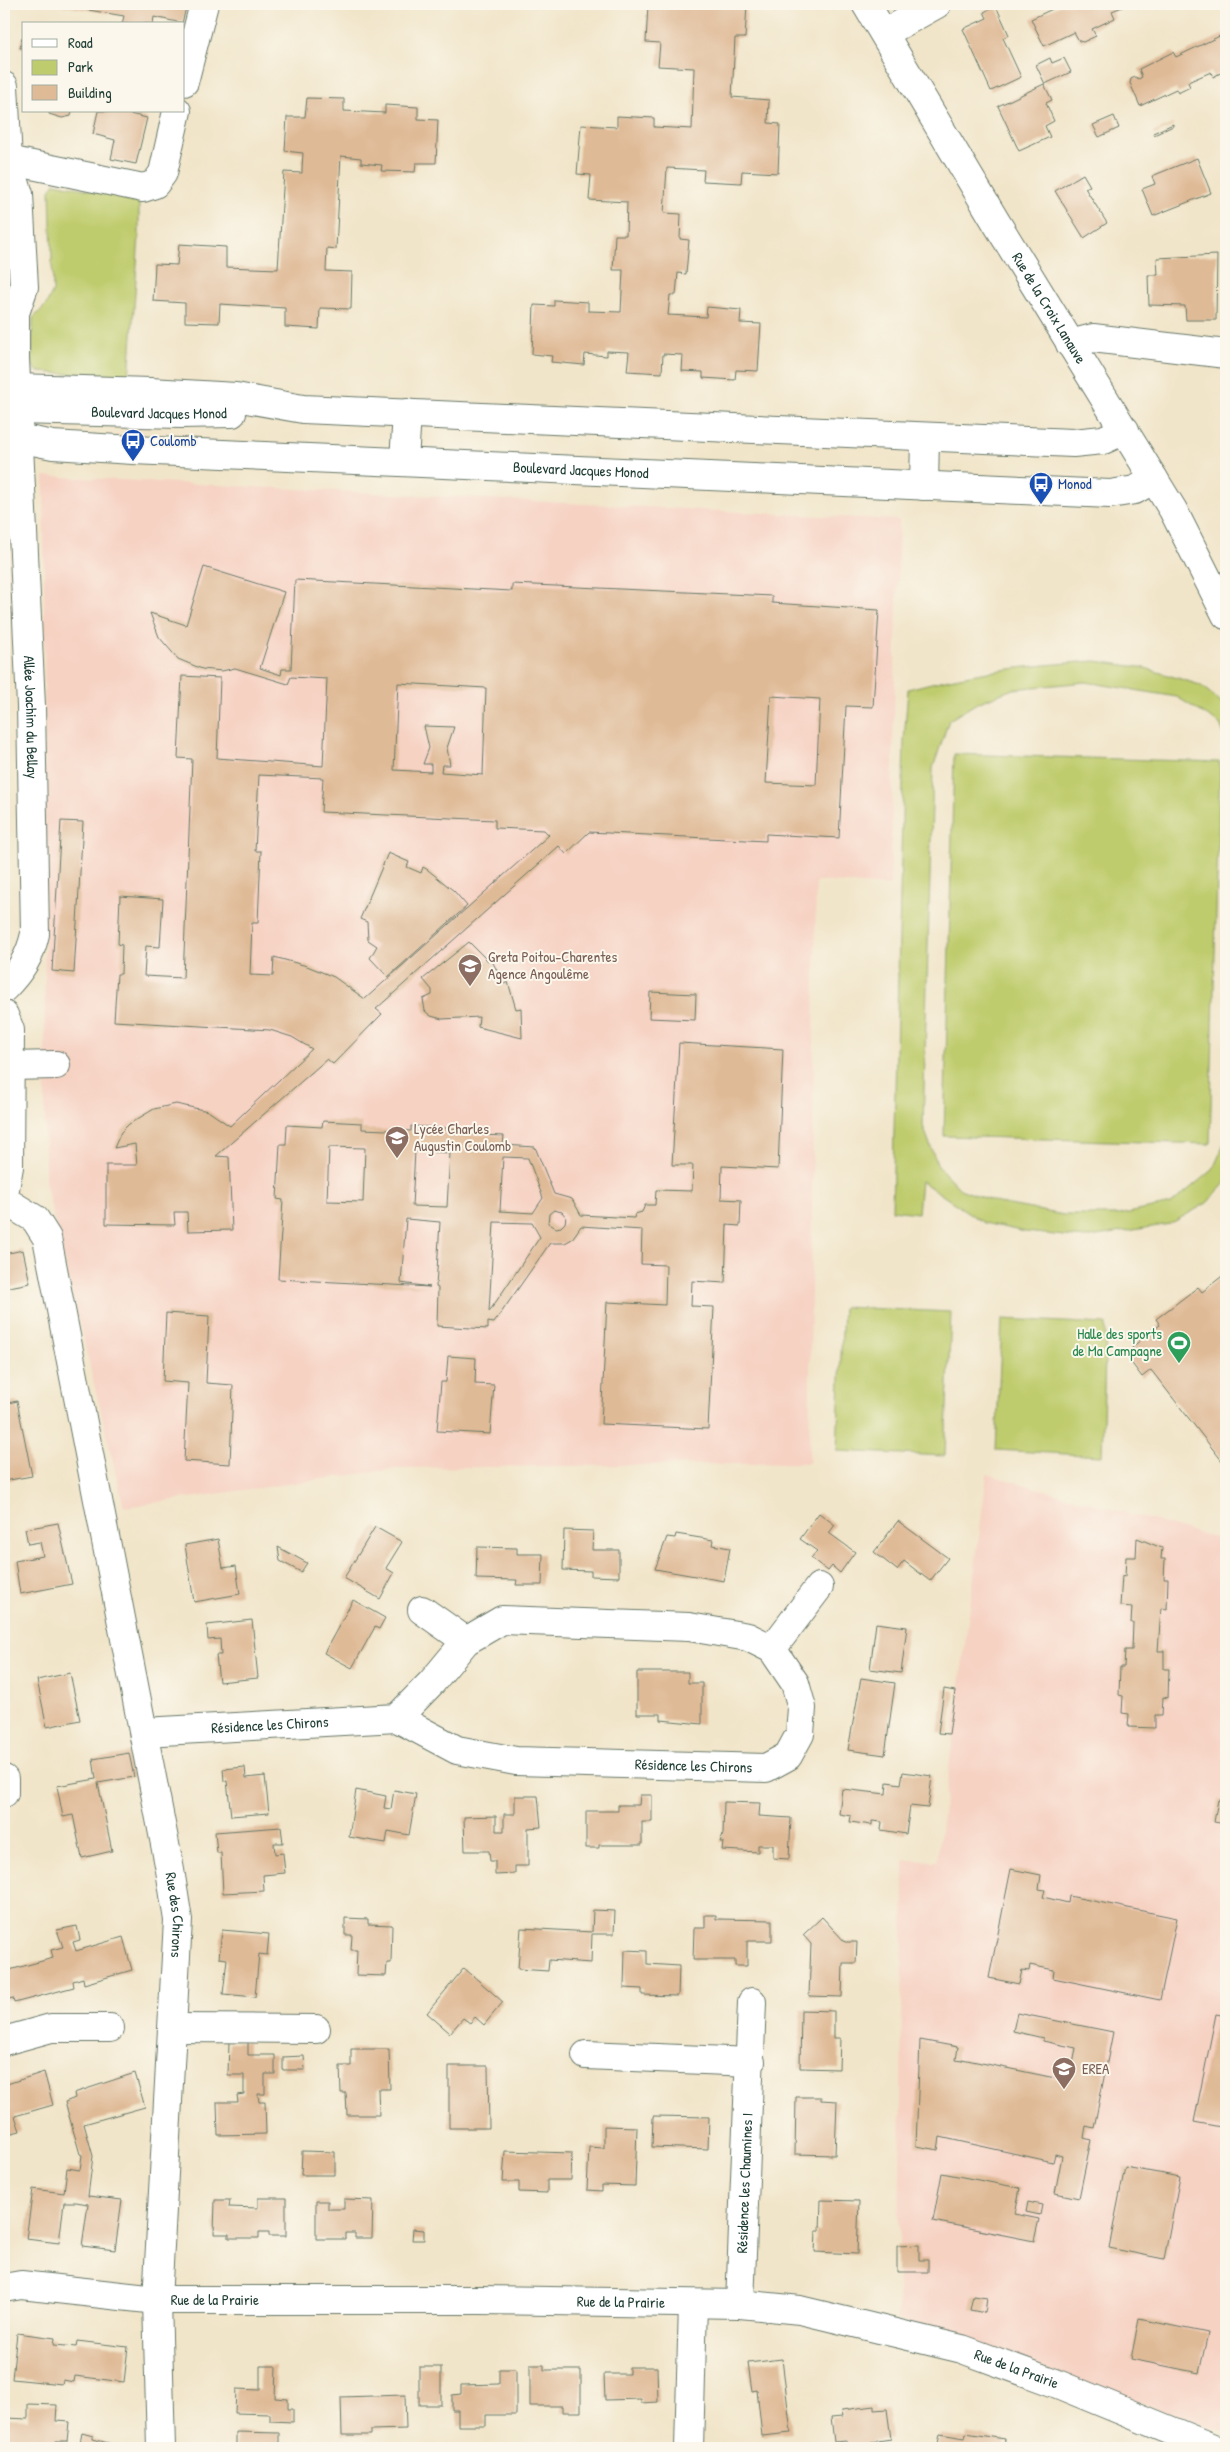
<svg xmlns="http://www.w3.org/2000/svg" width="1230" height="2452" font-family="'Patrick Hand',sans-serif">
  <rect width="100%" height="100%" fill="#fbf7ec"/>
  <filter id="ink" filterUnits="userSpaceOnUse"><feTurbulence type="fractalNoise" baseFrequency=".02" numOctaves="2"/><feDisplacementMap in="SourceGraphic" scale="10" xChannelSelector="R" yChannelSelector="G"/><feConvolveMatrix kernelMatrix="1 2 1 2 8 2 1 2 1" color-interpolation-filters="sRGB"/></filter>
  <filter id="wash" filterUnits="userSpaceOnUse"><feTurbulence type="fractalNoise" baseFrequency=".0096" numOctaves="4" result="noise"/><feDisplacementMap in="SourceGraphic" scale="20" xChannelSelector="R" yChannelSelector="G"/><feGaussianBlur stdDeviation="1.12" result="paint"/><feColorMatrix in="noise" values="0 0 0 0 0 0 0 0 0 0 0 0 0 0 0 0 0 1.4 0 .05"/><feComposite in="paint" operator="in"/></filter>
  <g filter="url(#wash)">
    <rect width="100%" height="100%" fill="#f1e5c9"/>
    <!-- built -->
    <g fill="#f6d2c3">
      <path d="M44 476 899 520 890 886 816 881 809 1463 402 1468 124 1507 45 1182Z"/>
      <path d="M987 1474 1226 1541V2432L898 2319 904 1860 937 1861Z"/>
    </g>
    <!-- green -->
    <g fill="#bfcc6d" stroke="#6f8450">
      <path d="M55 183 139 200V236L129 378 38 372 32 365 33 318 46 305 53 291 50 190Z"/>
      <path d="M1096 661 1145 668 1200 685 1226 706V739L1220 724 1177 697 1086 682 1013 689 977 703 949 720 933 768 923 1126 938 1166 960 1189 998 1203 1064 1215H1119L1171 1204 1213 1169 1225 1142 1226 1104V1182L1207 1203 1170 1224 1085 1238 1025 1232 984 1223 921 1181 918 1213 892 1210 904 741 908 689C969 672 1033 665 1096 661Z"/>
      <path d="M954 754 1220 762 1210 1144 944 1136Z"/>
      <path d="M843 1307 951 1312 945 1456 837 1451Z"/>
      <path d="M1002 1319 1106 1324 1102 1456 996 1450Z"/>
    </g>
    <g id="blocks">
      <!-- building -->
      <g fill="#dfba96" fill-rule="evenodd">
        <path d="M53 4 156 6V4H187L182 23 154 17 153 24H122L124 16Z"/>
        <path d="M648 4H747L745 38H735L732 97 769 100 768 123 780 124 778 173 742 171 741 183 703 181 704 170 667 168 664 213 681 214 680 239 689 240 686 274 678 273 676 295H670L668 315 706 317 707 307 741 310 740 323 761 324 758 371 736 370 735 380 703 378V372L682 371 683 355 663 354 662 373 627 371 629 352 607 351V356L585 354 584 365 551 362 552 356 532 354 534 305 554 306V300L588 302V311L621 312 623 270H613L615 235H626L627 202 589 200 591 175 577 174 581 125 617 127V116L654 118V127L692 129 694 68 658 66 660 43 646 42Z"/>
        <path d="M1063 4H1130L1112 11 1115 18 1092 29 1096 36 1083 42 1079 41 1074 32 1044 46 1031 19Z"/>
        <path d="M996 6 1009 35 1003 38 1021 77 991 91 963 29 987 18 984 12Z"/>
        <path d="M1226 33V70L1213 77 1211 72 1188 82 1190 87 1178 93 1176 89 1140 106 1130 83 1131 79 1135 77 1139 79 1142 77 1139 69 1173 52 1176 57Z"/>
        <path d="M22 38H24V48H20Z"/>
        <path d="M1050 58 1052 63 1064 58 1071 72 1045 84 1036 65Z"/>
        <path d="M1044 84 1052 100 1046 103 1054 121 1045 126 1050 137 1019 151 998 106Z"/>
        <path d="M307 98 344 99V111L385 113V105L418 107V119L438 120 436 163H416L415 172 381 171 382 165 361 163V158L341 156 336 249 327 248 326 271 352 272 351 309 320 308 319 329 285 327V308L220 304 219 323 185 322V303L153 301 155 264 177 265 179 244 226 247V267L278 269 284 172 302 173V168L303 153 285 151 287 117H305Z"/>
        <path d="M49 111H72L71 116 62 118 49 114Z"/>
        <path d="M98 111H117L147 118 136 164 111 159 115 140 93 134Z"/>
        <path d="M1114 116 1119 128 1099 137 1093 125Z"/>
        <path d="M1173 124V126L1154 135 1153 133Z"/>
        <path d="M1197 158 1211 193 1153 216 1142 189 1155 184 1152 176Z"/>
        <path d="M1083 174 1090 186 1085 188 1107 223 1084 238 1055 191Z"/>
        <path d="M1217 255 1216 320H1186L1185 306 1149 305 1148 275H1158L1157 258Z"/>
        <path d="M204 567 284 592 260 668 281 675 282 669H291L295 580 512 591V584L772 596V603L879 610 873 707 846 706 839 838 766 834V841L589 832 566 854 559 846 376 1009 382 1014 333 1064 327 1059 216 1156 229 1157 232 1230 188 1231 187 1212H174L175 1225 106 1224V1165H137L135 1144 114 1148 121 1132 129 1124 154 1109 176 1104 208 1111 230 1126 312 1049 292 1037 270 1030 114 1021 117 974H121L122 945 118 944 120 896 163 899 160 947 146 946 144 976 183 978 192 759 178 758 182 676 220 678 217 758 323 766 327 679 291 677 288 684 235 668 222 671 202 669 178 659 159 637 150 613 186 625ZM398 683 486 688 483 775 441 772 442 765H450L447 748 454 727 424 726 429 748 423 764H431V772L394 770ZM771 696 820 699 816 785 766 783ZM259 775 323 778 321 812 495 820V828L544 830 549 835 365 999 334 977 307 966 274 957 273 976 250 975 252 923H258L261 851H255Z"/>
        <path d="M61 821 83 822 74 973 52 971Z"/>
        <path d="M388 853 409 862 407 867 421 873 423 867 428 870 454 891 467 906 388 977 370 958 377 946 368 940 367 922 360 919Z"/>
        <path d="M469 942 488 961 491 959 504 984 508 982 516 1009 521 1008 522 1038 478 1027 479 1017 442 1019 431 1016 425 1011 423 999 432 995V990L423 979Z"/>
        <path d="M650 992 696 994 695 1020 649 1018Z"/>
        <path d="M679 1043 783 1049 778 1169 722 1166 721 1199 741 1200 740 1226 727 1225 725 1283 692 1281 691 1306 714 1307 708 1429 601 1424 607 1302 665 1305 666 1265 641 1264 642 1230 581 1226 572 1239 565 1243H550L494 1323 488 1322V1329L437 1326 438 1288 436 1287 440 1222 406 1219 401 1283 430 1287 278 1279 283 1200 277 1199 280 1144H286L287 1125 322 1127 323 1121 362 1123V1129L411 1131V1126L460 1129V1134L504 1136 503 1145 535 1147 554 1194 572 1199 581 1215 634 1218 635 1214 642 1212 645 1205H655L656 1190 692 1191 693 1165H672ZM329 1147 365 1148 363 1202 327 1201ZM415 1151 450 1153 447 1207 412 1206ZM503 1157 528 1158 543 1198 533 1213 500 1211ZM554 1210 562 1212 566 1217 565 1223 561 1227 556 1228 548 1223 549 1214ZM494 1222 532 1223 540 1237 489 1312Z"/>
        <path d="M23 1250 30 1283 4 1288V1254Z"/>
        <path d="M1226 1273V1466L1151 1370 1142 1377 1127 1357 1135 1351 1132 1347 1160 1325 1156 1319 1198 1287 1202 1292Z"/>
        <path d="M166 1313 209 1316 206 1383 233 1385 230 1464 184 1461 188 1383 163 1381Z"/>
        <path d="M448 1356 476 1358 475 1384 494 1385 490 1434 437 1431 441 1382H446Z"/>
        <path d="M17 1401 32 1476 4 1481V1404Z"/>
        <path d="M819 1513 835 1525 829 1533 855 1552 840 1573 832 1566 828 1571 811 1558 817 1551 800 1539Z"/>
        <path d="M898 1521 948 1558 930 1581 904 1561 897 1570 874 1552Z"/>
        <path d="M58 1523 72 1584 20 1594 15 1561 43 1556 40 1542 28 1544 25 1529Z"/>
        <path d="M375 1527 402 1542 386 1568 394 1573 380 1599 344 1578Z"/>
        <path d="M564 1530 593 1531 592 1550H619V1577L591 1576V1571L563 1570Z"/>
        <path d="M676 1534 713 1540 712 1545 730 1548 724 1581 655 1569 667 1537 675 1538Z"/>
        <path d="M1137 1538 1162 1548 1161 1559H1165L1164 1579H1168L1167 1609 1161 1608 1158 1651H1164V1669H1169L1168 1698 1163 1697 1162 1715H1155V1728L1128 1727 1129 1714 1122 1713 1123 1696 1119 1695 1120 1667H1124L1125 1650H1132L1133 1623H1131L1132 1607 1120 1606 1122 1576 1125 1577 1126 1557H1136Z"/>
        <path d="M218 1539 223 1568 236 1566 240 1594 194 1602 185 1545Z"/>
        <path d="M278 1547 307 1563 301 1572 280 1561Z"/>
        <path d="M477 1547 517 1548V1554H543L542 1585H516L517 1580 476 1579Z"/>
        <path d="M353 1600 385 1618 379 1629 375 1627 352 1668 324 1653Z"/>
        <path d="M252 1620 258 1678 219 1682 216 1655H221L220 1639 208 1640 207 1625Z"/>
        <path d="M876 1623 907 1627 901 1673 870 1669Z"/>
        <path d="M637 1672H688V1683H702V1724L661 1720V1714H637Z"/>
        <path d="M70 1673 80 1720 47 1727 37 1680Z"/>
        <path d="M861 1678 895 1683 885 1755 848 1750Z"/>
        <path d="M944 1689 955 1691 949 1734 938 1733Z"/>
        <path d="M129 1753 134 1777 98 1783 112 1851 82 1858 73 1815 63 1817 57 1786 96 1779 93 1759Z"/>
        <path d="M245 1767 246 1778 265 1776 269 1813 231 1816 227 1781H224L223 1769Z"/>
        <path d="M903 1772 932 1776 928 1808 910 1806 906 1834 881 1830 882 1822 872 1821V1825L850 1822 851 1816 839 1814 842 1789 886 1794 887 1782 901 1784Z"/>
        <path d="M356 1790 386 1796 384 1808 391 1809 394 1790 416 1794 409 1835 388 1831 386 1843 349 1837Z"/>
        <path d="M640 1795H652V1822H642V1845H599V1848H586V1811H618V1805H639Z"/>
        <path d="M515 1796H538L541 1827 528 1828V1866H515V1874L495 1875V1861H490L489 1851H465L464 1817 496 1816V1831H504V1814H515Z"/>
        <path d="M1218 1800 1226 1801V1824L1214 1822Z"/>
        <path d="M724 1802 760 1803 759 1816 791 1818 789 1859 773 1858V1845H758V1852L722 1850 723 1842H720L723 1834Z"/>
        <path d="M281 1827 283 1843H274L275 1854 283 1853 285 1873 263 1875 264 1891 223 1893 221 1853H217L215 1832Z"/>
        <path d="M1011 1869 1041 1875 1039 1889 1045 1890 1043 1897 1068 1903 1069 1896 1177 1918 1160 2000 1053 1978 1054 1970 1030 1965 1029 1971 1022 1970 1019 1984 989 1978Z"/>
        <path d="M593 1910 615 1911 614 1934H592L591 1963 549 1960 548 1971 518 1969 521 1928 592 1932Z"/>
        <path d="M705 1915H716V1919L772 1920V1941H747V1966H735V1960H693L694 1928H705Z"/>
        <path d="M822 1917 845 1942H857L856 1963H843L842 1997 809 1996 811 1944 803 1935Z"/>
        <path d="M345 1918 368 1919V1924L392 1925 391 1963H387L386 1976 356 1975 357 1950H351L352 1935H345Z"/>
        <path d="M77 1926 80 1940 73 1942 76 1951 123 1937 132 1970 84 1984 83 1978 73 1981 74 1987 14 2003 13 1998 4 2000V1966L6 1971 53 1958 51 1950 63 1947 57 1930Z"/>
        <path d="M222 1930 269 1934 267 1955 259 1954 255 1997 223 1994 227 1959 219 1958Z"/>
        <path d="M625 1950 647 1951V1964L679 1966 678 1996 642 1995V1989L624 1988Z"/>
        <path d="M464 1968 503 2002 484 2025 475 2017 470 2023 463 2018 450 2033 427 2013Z"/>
        <path d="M801 2010 834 2011V2038H840L839 2069 800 2068Z"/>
        <path d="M1017 2013 1113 2032 1094 2128 1086 2126 1084 2138 1091 2140 1079 2198 1055 2193 1062 2156 1055 2154 1053 2162 940 2137 938 2150 916 2146 920 2040 958 2047 956 2060 962 2061V2059L1070 2081 1076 2048 1043 2041V2038L1013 2031Z"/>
        <path d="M1216 2014 1226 2016V2128L1194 2122Z"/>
        <path d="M229 2042H248V2055H275V2074H265V2094H258L259 2102H265L266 2134 218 2135 217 2102H238L237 2095 244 2094V2075H228Z"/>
        <path d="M351 2049H389L390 2089H378L379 2115H347L346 2093H341L340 2066H351Z"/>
        <path d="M304 2056 305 2070H283V2057Z"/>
        <path d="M449 2066H488L489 2128H449Z"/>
        <path d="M44 2072 53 2105 15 2116 20 2131 4 2135V2085Z"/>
        <path d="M135 2073 145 2107 84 2124 93 2156 88 2196 122 2200 115 2250 82 2246 88 2204 76 2202H64L59 2243 26 2239 33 2189 64 2193 67 2168 80 2170 82 2155 80 2154 65 2102 75 2098 74 2093Z"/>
        <path d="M796 2097H821V2100L837 2101 835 2155 795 2154Z"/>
        <path d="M653 2116 709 2117 708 2149 652 2147Z"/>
        <path d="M604 2126 637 2127 635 2186 602 2185V2191L587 2190 589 2147 604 2148Z"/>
        <path d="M302 2151 335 2152V2175H301Z"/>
        <path d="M505 2151 572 2153 571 2180H547V2193L519 2192V2182H503Z"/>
        <path d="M1125 2167 1180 2177 1164 2259 1109 2248Z"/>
        <path d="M942 2173 1020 2188 1015 2214 1039 2219 1034 2241 933 2221Z"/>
        <path d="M258 2198H286V2236H269V2232H259V2238H229V2234H214L215 2200H230L229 2207 258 2208Z"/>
        <path d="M344 2199 373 2200 372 2238H355V2233H345V2239H316V2201H328V2209H344Z"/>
        <path d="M821 2200 859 2201 857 2254 815 2252 816 2231H820Z"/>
        <path d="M1028 2202 1042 2205 1040 2215 1026 2212Z"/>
        <path d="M413 2229 424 2230V2240H412Z"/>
        <path d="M919 2245V2260H928V2272H897V2246Z"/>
        <path d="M973 2296 987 2298 985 2313 970 2310Z"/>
        <path d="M1139 2319 1208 2333 1199 2373 1131 2359Z"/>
        <path d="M17 2333 55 2338 54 2345 66 2346 76 2347 77 2341 128 2347 124 2382 75 2376 74 2382 63 2380 62 2384 12 2379Z"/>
        <path d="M782 2359 791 2433 762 2436 757 2390 752 2391 748 2363Z"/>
        <path d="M530 2365H544V2370H581V2412H562V2406H530Z"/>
        <path d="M260 2366H276L275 2398 288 2399V2409H293V2422L270 2421V2414L235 2413 236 2389 260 2390Z"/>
        <rect x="419" y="2367" width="22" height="38"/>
        <path d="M629 2367H657L658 2402 641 2403V2399L605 2400 604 2374H629Z"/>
        <path d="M499 2369H516V2415H486V2426H458V2410H452V2395L461 2394V2385L499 2384Z"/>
        <path d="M405 2395 406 2429 371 2430V2435H342L341 2397Z"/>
        <path d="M28 2404 57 2405 56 2421 69 2422 67 2441H55V2444H38L37 2448H4V2418L28 2419Z"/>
        <path d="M874 2406V2410L887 2409 891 2439 871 2442 872 2448H848L847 2441 834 2442 831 2417 843 2416 842 2410Z"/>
        <path d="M236 2432 279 2433V2448H236Z"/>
        <path d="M82 2433 93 2436V2439L127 2448H79Z"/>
        <path d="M966 2433 1005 2439 1004 2448H937L940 2434 965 2438Z"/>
      </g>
    </g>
  </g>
  <g filter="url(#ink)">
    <use href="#blocks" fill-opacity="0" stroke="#687868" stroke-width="1"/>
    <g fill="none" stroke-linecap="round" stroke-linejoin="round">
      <defs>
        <g id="minor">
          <path id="s1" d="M866 4 996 222 1173 510 1226 615"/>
          <path d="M885 33 937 4"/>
          <path d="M184 82 204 4"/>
          <path id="s2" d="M4 86 8 160 19 194 24 287 15 313V358L31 706 35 934C30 957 20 972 4 988"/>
          <path d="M8 160 143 188 155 184 163 173 177 111"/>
          <path d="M1070 344 1093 338 1226 354"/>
          <path d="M16 388 150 392 236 397 303 409 1073 443 1103 440 1125 430"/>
          <path id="s3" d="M17 410 181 414 232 413"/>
          <path id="s4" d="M4 438H18L53 445 133 450 1110 494 1135 490 1154 479"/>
          <path d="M404 461 407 413"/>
          <path d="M924 486 925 437"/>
          <path d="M4 1015 10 1030 9 1167 4 1194"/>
          <path d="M10 1066 56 1065"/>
          <path id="s5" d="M4 1200 35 1219 47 1238 170 1870 178 1920 157 2300 161 2448"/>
          <path d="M422 1610 466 1641"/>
          <path d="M772 1649 819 1587"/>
          <path id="s6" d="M144 1732 397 1718 457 1750 516 1761 766 1768 788 1756 800 1734 802 1708 795 1683 772 1649 748 1637 689 1627 502 1620 466 1641 432 1682 397 1718"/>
          <path d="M4 1779V1793"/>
          <path d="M173 2028 316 2029"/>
          <path d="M4 2041 51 2028H110"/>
          <path d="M586 2055 751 2062"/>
          <path id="s7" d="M4 2288 21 2285 157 2300H480L740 2304 800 2310 962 2349 1055 2383 1213 2448"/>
          <path id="s8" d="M740 2304 752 2002"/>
          <path d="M689 2448 693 2304"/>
        </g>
      </defs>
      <!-- minor casing -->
      <use href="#minor" stroke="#687868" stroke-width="30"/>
      <!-- minor -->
      <use href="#minor" stroke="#fff" stroke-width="28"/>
    </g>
  </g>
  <!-- icons -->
  <defs>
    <symbol id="bus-pin" viewBox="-11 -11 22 30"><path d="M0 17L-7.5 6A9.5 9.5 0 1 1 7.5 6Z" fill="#1a4fb4" stroke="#fbf7ec"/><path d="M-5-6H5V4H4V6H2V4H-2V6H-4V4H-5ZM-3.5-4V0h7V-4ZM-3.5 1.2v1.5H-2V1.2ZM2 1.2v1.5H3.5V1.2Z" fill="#fff"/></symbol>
    <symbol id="school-pin" viewBox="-11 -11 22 30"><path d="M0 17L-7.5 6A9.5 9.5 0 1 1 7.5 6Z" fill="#8d6e63" stroke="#fbf7ec"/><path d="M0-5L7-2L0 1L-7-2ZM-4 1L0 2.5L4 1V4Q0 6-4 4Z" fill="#fff"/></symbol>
    <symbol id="stadium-pin" viewBox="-11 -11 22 30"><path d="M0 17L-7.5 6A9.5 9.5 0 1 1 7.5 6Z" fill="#2e9e5b" stroke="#fbf7ec"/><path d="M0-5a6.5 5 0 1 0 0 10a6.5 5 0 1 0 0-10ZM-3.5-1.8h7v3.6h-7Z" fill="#fff"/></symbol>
    <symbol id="university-pin" viewBox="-11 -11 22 30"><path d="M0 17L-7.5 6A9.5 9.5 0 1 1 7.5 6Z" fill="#8d6e63" stroke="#fbf7ec"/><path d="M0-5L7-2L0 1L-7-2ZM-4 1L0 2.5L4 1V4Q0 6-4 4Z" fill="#fff"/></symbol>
  </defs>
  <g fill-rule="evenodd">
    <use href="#bus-pin" x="119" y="427" width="28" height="38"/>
    <use href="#bus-pin" x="1027" y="470" width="28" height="38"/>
    <use href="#school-pin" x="456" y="952" width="28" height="38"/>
    <use href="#school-pin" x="383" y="1124" width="28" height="38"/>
    <use href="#stadium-pin" x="1165" y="1329" width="28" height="38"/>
    <use href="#university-pin" x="1050" y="2055" width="28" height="38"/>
  </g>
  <g text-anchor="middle" stroke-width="4" stroke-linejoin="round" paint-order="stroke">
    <!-- street labels -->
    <g font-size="15" fill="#1f3d34" stroke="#fbf7ec">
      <text dy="5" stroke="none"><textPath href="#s1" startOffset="355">Rue de la Croix Lanauve</textPath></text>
      <text dy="5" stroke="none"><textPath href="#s3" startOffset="142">Boulevard Jacques Monod</textPath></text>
      <text dy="5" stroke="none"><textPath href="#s4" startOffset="578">Boulevard Jacques Monod</textPath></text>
      <text dy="5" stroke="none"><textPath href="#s2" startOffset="635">Allée Joachim du Bellay</textPath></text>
      <text dy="5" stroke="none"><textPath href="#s6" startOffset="126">Résidence les Chirons</textPath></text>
      <text dy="5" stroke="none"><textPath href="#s6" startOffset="559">Résidence les Chirons</textPath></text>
      <text dy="5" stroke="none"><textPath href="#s5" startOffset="748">Rue des Chirons</textPath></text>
      <text dy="5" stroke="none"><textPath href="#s8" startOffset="121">Résidence les Chaumines I</textPath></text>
      <text dy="5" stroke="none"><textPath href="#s7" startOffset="212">Rue de la Prairie</textPath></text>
      <text dy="5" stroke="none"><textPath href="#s7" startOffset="618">Rue de la Prairie</textPath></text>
      <text dy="5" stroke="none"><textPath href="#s7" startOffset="1022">Rue de la Prairie</textPath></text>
    </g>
    <!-- transit labels -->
    <g font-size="15" fill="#164399" stroke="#fbf7ec" text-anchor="start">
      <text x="150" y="446">Coulomb</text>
      <text x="1058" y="489">Monod</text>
    </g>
    <!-- education labels -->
    <g font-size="15" fill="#785e54" stroke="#fbf7ec" text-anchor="start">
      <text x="488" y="962">Greta Poitou-Charentes<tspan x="488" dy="17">Agence Angoulême</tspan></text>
      <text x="414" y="1134">Lycée Charles<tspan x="414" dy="17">Augustin Coulomb</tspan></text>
      <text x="1082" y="2074">EREA</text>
    </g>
    <!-- leisure labels -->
    <g font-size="15" fill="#27864d" stroke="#fbf7ec" text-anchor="end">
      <text x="1162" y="1339">Halle des sports<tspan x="1162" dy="17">de Ma Campagne</tspan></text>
    </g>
  </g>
  <!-- margin -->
  <rect width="1230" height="2452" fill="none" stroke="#fbf7ec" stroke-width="20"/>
  <!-- legend -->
  <rect x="22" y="22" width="162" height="90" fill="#fbf7ec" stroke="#a3ada2"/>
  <rect x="32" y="39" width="25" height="8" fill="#ffffff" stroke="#a3ada2"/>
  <text x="68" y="48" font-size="15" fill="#1f3d34">Road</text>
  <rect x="32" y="60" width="25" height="15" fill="#bfcc6d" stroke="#a3ada2"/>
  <text x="68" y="72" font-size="15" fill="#1f3d34">Park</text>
  <rect x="32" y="85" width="25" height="15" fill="#dfba96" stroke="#a3ada2"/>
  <text x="68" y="98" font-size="15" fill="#1f3d34">Building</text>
</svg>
